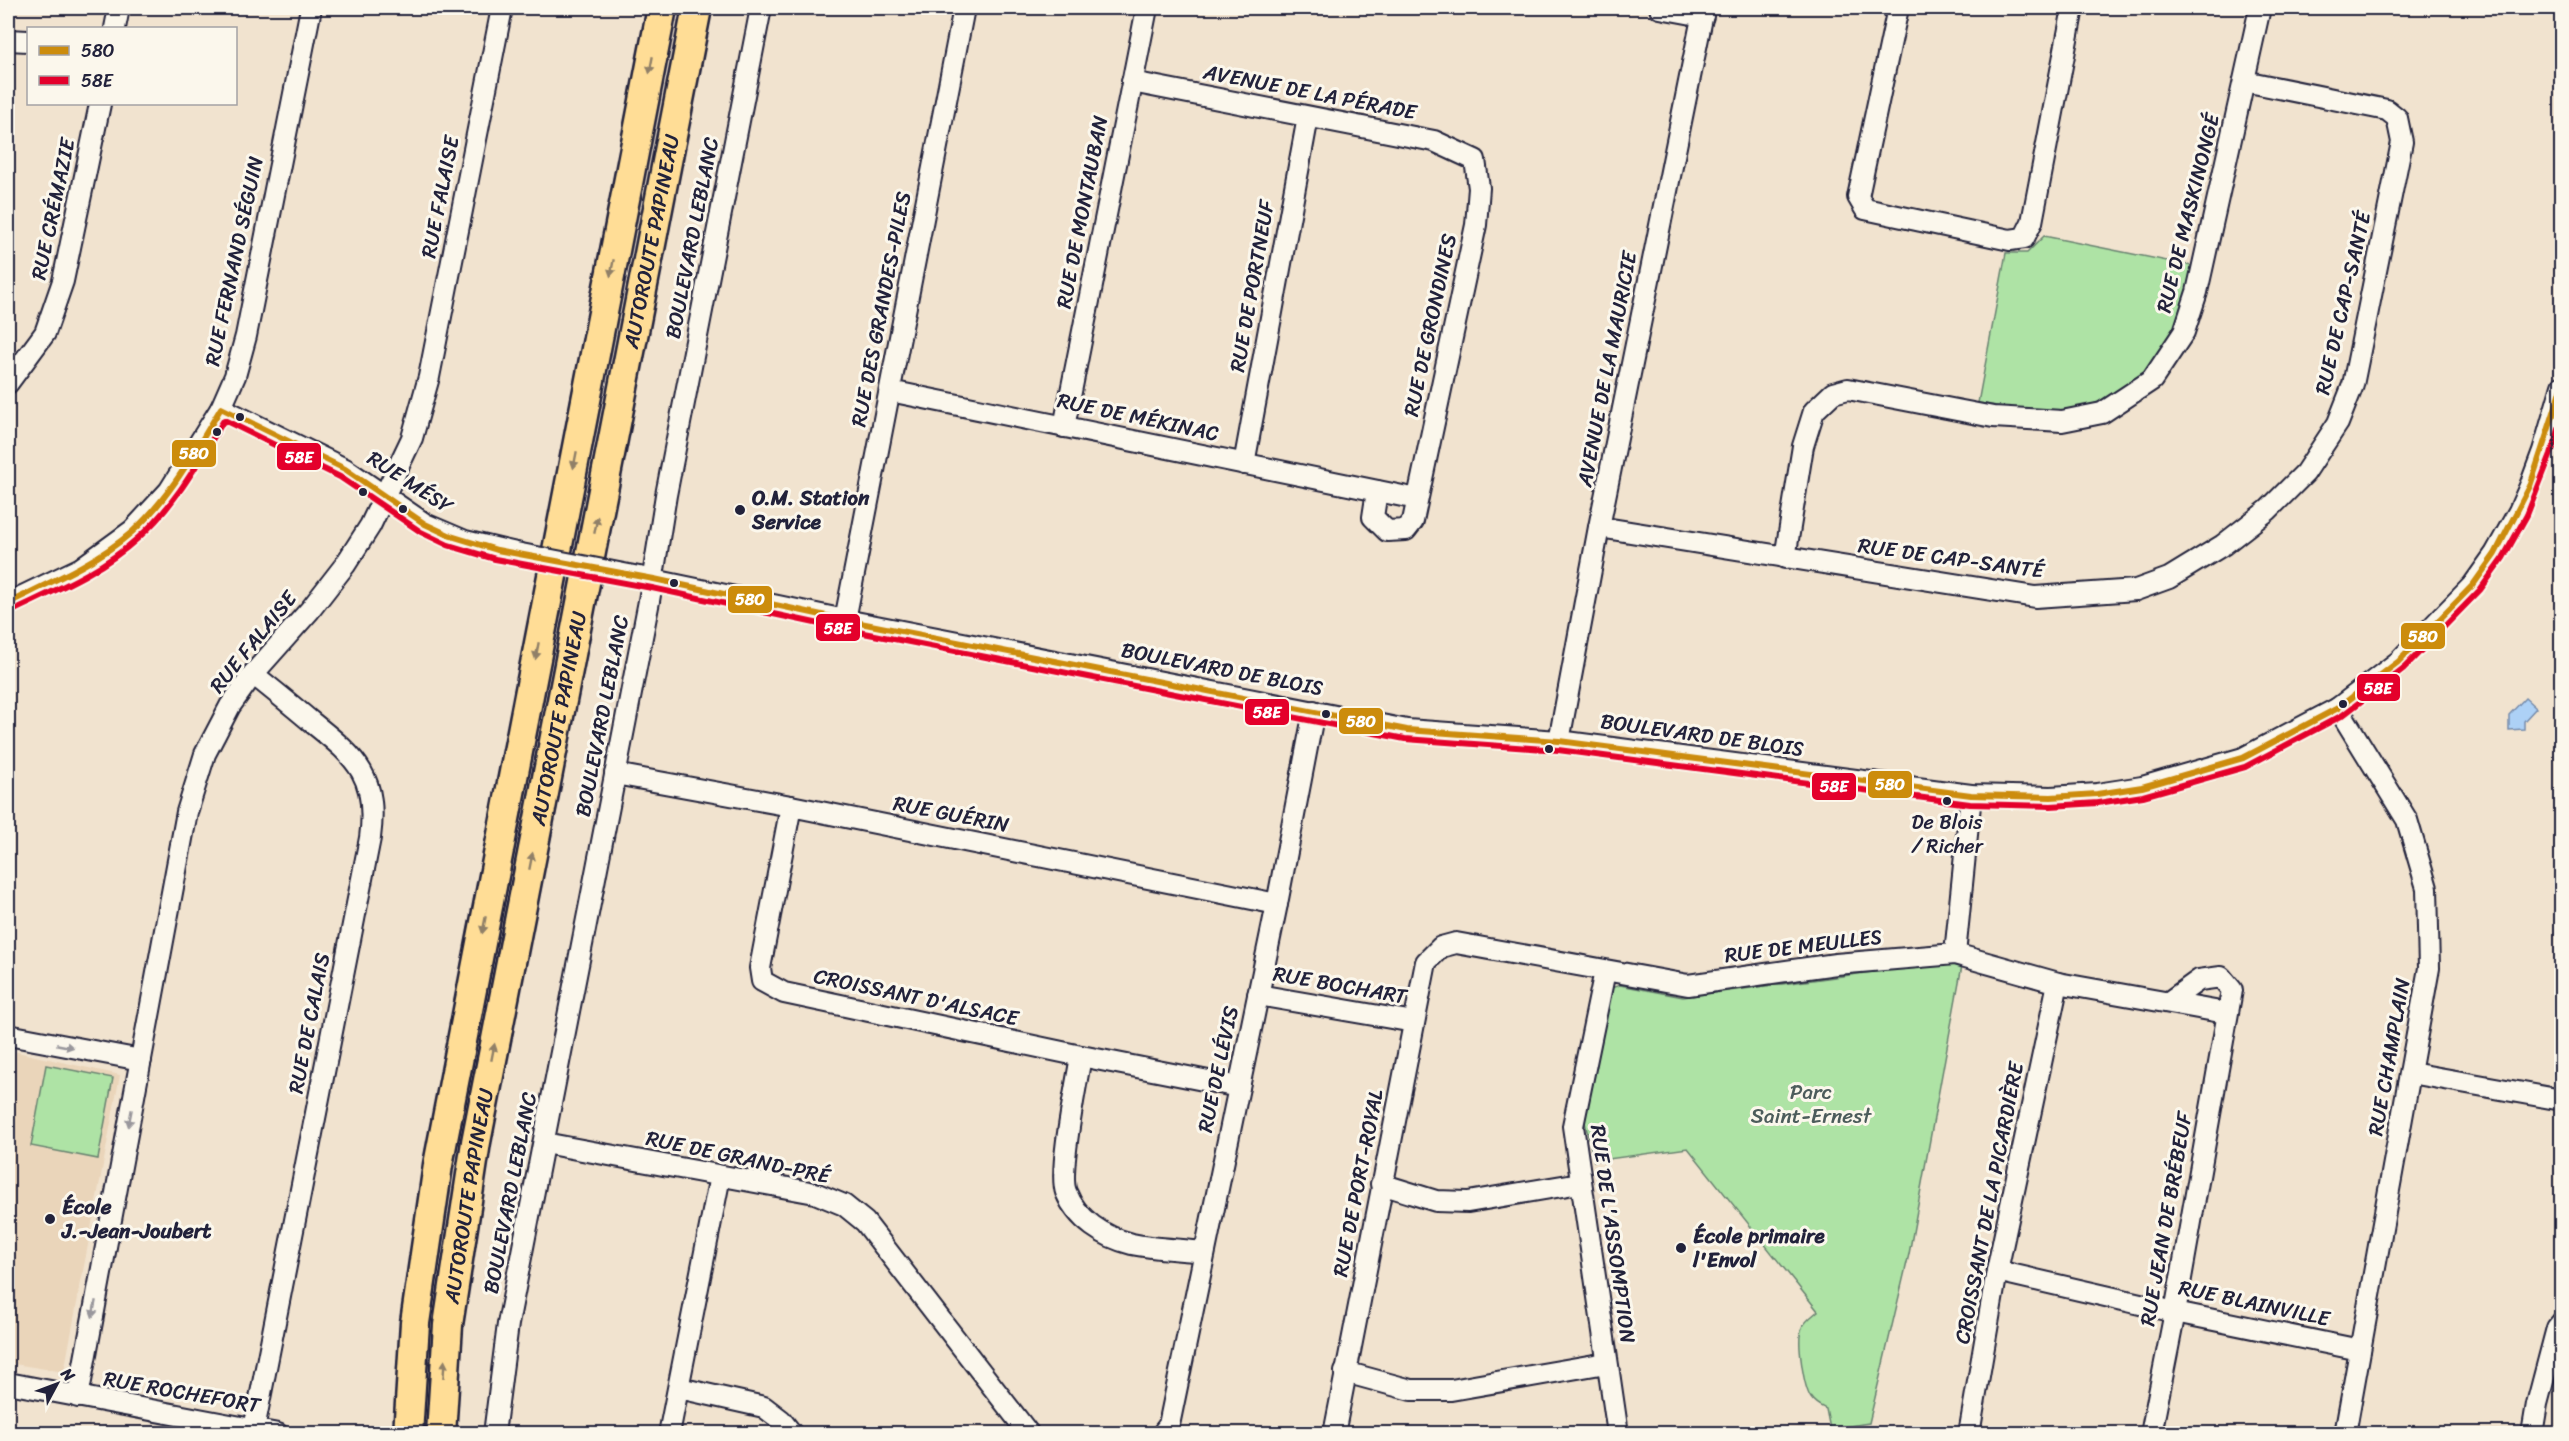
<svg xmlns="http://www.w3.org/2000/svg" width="2569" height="1441" font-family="Sriracha,sans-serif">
  <rect width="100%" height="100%" fill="#f1e3cf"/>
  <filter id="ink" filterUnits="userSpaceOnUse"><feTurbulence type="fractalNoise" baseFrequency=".0167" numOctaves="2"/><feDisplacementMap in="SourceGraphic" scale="12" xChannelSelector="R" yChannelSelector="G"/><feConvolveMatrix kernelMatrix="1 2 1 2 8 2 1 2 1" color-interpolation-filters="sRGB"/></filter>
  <g filter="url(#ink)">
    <!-- built -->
    <path fill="#ead5ba" d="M8 1050 120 1075 64 1372 8 1363Z"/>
    <!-- green -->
    <g fill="#aee3a5" stroke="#688270" stroke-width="1.5">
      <path d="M2044 236 2192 266C2188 283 2186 300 2180 316 2160 373 2108 411 2047 412 2024 412 2000 406 1978 403L2006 253H2027Z"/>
      <path d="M1963 960 1909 1254 1869 1423 1830 1429 1826 1409C1820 1406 1815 1404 1811 1398 1804 1388 1796 1340 1802 1328 1805 1321 1812 1316 1818 1311L1688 1148 1594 1161 1584 1118 1611 988 1620 985 1683 997Z"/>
      <path d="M46 1065 113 1078 98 1159 31 1146Z"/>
    </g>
    <!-- water -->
    <path fill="#add1f6" stroke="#758bab" stroke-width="1.5" d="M2525 698 2536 708 2524 721V729L2509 730V715Z"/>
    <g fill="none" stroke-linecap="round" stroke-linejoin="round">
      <defs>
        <g id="minor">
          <path d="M1660 8 1703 16"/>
          <path d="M1898 8 1858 197 1865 209 2010 240 2024 238 2032 222 2073 8"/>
          <path d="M115 28 119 8"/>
          <path d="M8 40 28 41"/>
          <path d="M1132 82 1434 141 1475 160 1479 188 1476 225 1413 521 1406 530 1387 531 1373 517 1377 491"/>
          <path d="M8 383 45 333 63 281 100 104"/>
          <path d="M890 391 1417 499"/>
          <path d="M221 408 345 469 425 524 465 541 516 553"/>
          <path d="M1064 427 1147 8"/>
          <path d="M1244 464 1308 117"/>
          <path d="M1599 527 2035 597 2136 590 2169 578 2223 545 2268 510 2305 473 2338 423 2353 385 2402 142 2397 118 2387 110 2244 81"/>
          <path d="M1785 558 1803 446 1814 411 1833 393 1848 389 1993 417 2062 421 2102 413 2152 380 2184 332 2197 292 2260 8"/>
          <path d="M639 577 845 620 1407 730 1559 741 1971 795 2051 797 2097 794 2142 787 2243 758 2338 708 2398 662 2473 585 2495 554 2519 511 2530 486 2543 451 2562 386"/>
          <path d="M8 603 81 568 133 530 169 491 221 408 235 376 246 336 311 8"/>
          <path d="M845 620 964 8"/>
          <path d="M253 674C273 690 294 707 314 724 358 759 378 778 370 838L254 1429"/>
          <path d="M2338 708 2407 820 2427 888 2429 968 2345 1434"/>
          <path d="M1559 741 1599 527 1704 8"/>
          <path d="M615 774 791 806 1277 904"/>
          <path d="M791 806 760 968 762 981 784 993 1081 1056 1239 1087"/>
          <path d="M1955 954 1971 795"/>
          <path d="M1605 971 1573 1126 1618 1434"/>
          <path d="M1258 995 1414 1022"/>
          <path d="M8 1035 141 1060"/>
          <path d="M1081 1056C1077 1082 1058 1172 1066 1192 1077 1220 1104 1237 1132 1244 1155 1249 1181 1249 1204 1252"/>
          <path d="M2411 1073 2562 1100"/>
          <path d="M544 1143 815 1193 844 1205 865 1222 1029 1434"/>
          <path d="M1381 1184 1436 1201 1468 1202 1580 1183"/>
          <path d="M1997 1271 2175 1312 2360 1350"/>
          <path d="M1345 1372 1411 1390H1451L1606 1363"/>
          <path d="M8 1383 278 1434"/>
          <path d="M679 1388 764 1407 781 1420 792 1434"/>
          <path d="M78 1397 187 812 205 754 230 706 253 674 310 610 345 565 370 526 412 438 429 377 502 8"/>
          <path d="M494 1434 508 1324 649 601 666 495 761 8"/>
          <path d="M669 1434 720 1176"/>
          <path d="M1162 1434 1169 1425 1277 904 1314 711"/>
          <path d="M1334 1434 1426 962 1441 947 1456 943 1688 985 1836 964 1955 954 2058 983 2226 1013"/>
          <path d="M1969 1434 1997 1271 2058 983"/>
          <path d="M2151 1434 2175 1312 2232 990 2221 977 2199 980 2170 1001"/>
          <path d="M2532 1434 2537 1404 2557 1328 2562 1322"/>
        </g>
        <g id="highway">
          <path d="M408 1434 415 1323 438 1165 662 8"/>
          <path id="s1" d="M441 1434 448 1325 476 1142 697 8"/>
        </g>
      </defs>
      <!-- minor casing -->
      <use href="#minor" stroke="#22223b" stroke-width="24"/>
      <!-- highway casing -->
      <use href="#highway" stroke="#22223b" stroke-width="33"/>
      <!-- minor -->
      <use href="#minor" stroke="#fbf7ec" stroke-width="20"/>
      <!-- highway -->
      <use href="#highway" stroke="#ffdd96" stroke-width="28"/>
      <defs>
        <path id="minor-bridge" d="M516 553 639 577"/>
      </defs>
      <!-- minor-bridge casing -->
      <use href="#minor-bridge" stroke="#22223b" stroke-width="24" stroke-linecap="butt"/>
      <!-- minor-bridge -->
      <use href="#minor-bridge" stroke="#fbf7ec" stroke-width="20"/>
      <defs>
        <path id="bus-1" d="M8 603C51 582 96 563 132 532 170 498 195 451 221 408L345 469 425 524 451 536 497 550 654 579 845 620 1407 730 1559 741 1971 795 2051 797 2097 794 2142 787 2243 758 2338 708 2398 662 2473 585 2495 554 2530 486 2562 388"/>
        <path id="bus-2" d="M12 611C56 590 102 571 138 538 175 506 199 461 224 420L340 477 421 532 448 545 495 559 652 588 843 629 1405 739 1558 750 1970 804 2051 806 2098 803 2143 796 2245 767 2343 715 2404 668 2480 590 2503 558 2527 515 2551 454 2562 420"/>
      </defs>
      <!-- bus-1 casing -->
      <use href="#bus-1" stroke="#fbf7ec" stroke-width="10"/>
      <!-- bus-2 casing -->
      <use href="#bus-2" stroke="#fbf7ec" stroke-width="10"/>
      <!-- bus-1 -->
      <use href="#bus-1" stroke="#cc8c0c" stroke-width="6"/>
      <!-- bus-2 -->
      <use href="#bus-2" stroke="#e4002b" stroke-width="6"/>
    </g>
    <!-- one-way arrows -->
    <defs><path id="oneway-solid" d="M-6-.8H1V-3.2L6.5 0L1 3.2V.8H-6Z" transform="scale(1.5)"/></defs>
    <g fill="#908068">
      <use href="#oneway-solid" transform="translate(651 65) rotate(101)"/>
      <use href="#oneway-solid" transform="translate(612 268) rotate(101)"/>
      <use href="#oneway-solid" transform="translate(575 460) rotate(101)"/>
      <use href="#oneway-solid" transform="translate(596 525) rotate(-79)"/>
      <use href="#oneway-solid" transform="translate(537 651) rotate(101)"/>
      <use href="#oneway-solid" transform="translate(531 861) rotate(-79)"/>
      <use href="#oneway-solid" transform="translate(484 925) rotate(101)"/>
      <use href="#oneway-solid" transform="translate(493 1052) rotate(-79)"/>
      <use href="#oneway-solid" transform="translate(444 1369) rotate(-86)"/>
    </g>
    <g fill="#99979c">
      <use href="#oneway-solid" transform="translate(65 1046) rotate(11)"/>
      <use href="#oneway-solid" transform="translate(130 1118) rotate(101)"/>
      <use href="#oneway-solid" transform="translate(94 1309) rotate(101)"/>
    </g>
  </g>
  <!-- markers -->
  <g fill="#22223b" stroke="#fbf7ec" stroke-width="2">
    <circle cx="240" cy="417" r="5"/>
    <circle cx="217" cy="432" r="5"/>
    <circle cx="363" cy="492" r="5"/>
    <circle cx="403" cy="509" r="5"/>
    <circle cx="740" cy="510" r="6"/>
    <circle cx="674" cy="583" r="5"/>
    <circle cx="2343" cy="704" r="5"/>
    <circle cx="1326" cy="714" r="5"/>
    <circle cx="1549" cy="749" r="5"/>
    <circle cx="1947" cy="801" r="5"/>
    <circle cx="50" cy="1219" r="6"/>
    <circle cx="1681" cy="1248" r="6"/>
  </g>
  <g text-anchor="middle" stroke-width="6" stroke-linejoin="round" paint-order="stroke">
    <!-- bus labels -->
    <g font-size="20" fill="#22223b" stroke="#fbf7ec">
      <text x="1947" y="829">De Blois<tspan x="1947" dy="24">/ Richer</tspan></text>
    </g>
    <!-- street labels -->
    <g font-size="21" fill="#22223b" stroke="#fbf7ec">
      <text transform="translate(1310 92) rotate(11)" y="7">AVENUE DE LA PÉRADE</text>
      <text transform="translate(440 197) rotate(-79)" y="7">RUE FALAISE</text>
      <text transform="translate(53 209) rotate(-78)" y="7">RUE CRÉMAZIE</text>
      <text transform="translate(1082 212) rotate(-79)" y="7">RUE DE MONTAUBAN</text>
      <text transform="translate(2188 213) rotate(-76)" y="7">RUE DE MASKINONGÉ</text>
      <text transform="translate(692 238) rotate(-79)" y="7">BOULEVARD LEBLANC</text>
      <text dy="7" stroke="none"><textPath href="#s1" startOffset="1212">AUTOROUTE PAPINEAU</textPath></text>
      <text transform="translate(234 261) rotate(-78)" y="7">RUE FERNAND SÉGUIN</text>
      <text transform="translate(1252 286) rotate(-80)" y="7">RUE DE PORTNEUF</text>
      <text transform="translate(2343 303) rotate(-77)" y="7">RUE DE CAP-SANTÉ</text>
      <text transform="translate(881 309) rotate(-79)" y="7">RUE DES GRANDES-PILES</text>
      <text transform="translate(1430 325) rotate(-78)" y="7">RUE DE GRONDINES</text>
      <text transform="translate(1607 369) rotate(-79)" y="7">AVENUE DE LA MAURICIE</text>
      <text transform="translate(1138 417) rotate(12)" y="7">RUE DE MÉKINAC</text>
      <text transform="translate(410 482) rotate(33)" y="7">RUE MÉSY</text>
      <text transform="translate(1951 558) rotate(8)" y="7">RUE DE CAP-SANTÉ</text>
      <text transform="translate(253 642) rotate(-51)" y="7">RUE FALAISE</text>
      <text transform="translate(1222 669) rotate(11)" y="7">BOULEVARD DE BLOIS</text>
      <text transform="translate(602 716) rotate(-79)" y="7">BOULEVARD LEBLANC</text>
      <text dy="7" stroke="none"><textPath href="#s1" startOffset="726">AUTOROUTE PAPINEAU</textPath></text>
      <text transform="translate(1702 735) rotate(8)" y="7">BOULEVARD DE BLOIS</text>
      <text transform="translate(951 814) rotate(11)" y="7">RUE GUÉRIN</text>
      <text transform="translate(1803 946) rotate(-7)" y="7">RUE DE MEULLES</text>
      <text transform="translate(1340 985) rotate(10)" y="7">RUE BOCHART</text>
      <text transform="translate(916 997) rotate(12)" y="7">CROISSANT D'ALSACE</text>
      <text transform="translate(309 1023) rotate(-79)" y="7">RUE DE CALAIS</text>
      <text transform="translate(2389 1057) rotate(-80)" y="7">RUE CHAMPLAIN</text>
      <text transform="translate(1218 1069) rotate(-78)" y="7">RUE DE LÉVIS</text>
      <text transform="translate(738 1157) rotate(12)" y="7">RUE DE GRAND-PRÉ</text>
      <text transform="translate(1358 1183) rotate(-79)" y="7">RUE DE PORT-ROYAL</text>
      <text transform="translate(510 1193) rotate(-79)" y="7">BOULEVARD LEBLANC</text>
      <text dy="7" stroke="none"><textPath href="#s1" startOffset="240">AUTOROUTE PAPINEAU</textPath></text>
      <text transform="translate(1989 1203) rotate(-79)" y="7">CROISSANT DE LA PICARDIÈRE</text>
      <text transform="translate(2166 1219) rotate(-80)" y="7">RUE JEAN DE BRÉBEUF</text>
      <text transform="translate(1613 1234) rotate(82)" y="7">RUE DE L'ASSOMPTION</text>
      <text transform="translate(2254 1303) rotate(12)" y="7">RUE BLAINVILLE</text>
      <text transform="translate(182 1392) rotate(10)" y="7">RUE ROCHEFORT</text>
    </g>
    <!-- poi labels -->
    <g font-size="21" font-weight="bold" fill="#22223b" stroke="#fbf7ec" text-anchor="start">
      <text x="752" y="505">O.M. Station<tspan x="752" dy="24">Service</tspan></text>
      <text x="62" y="1214">École<tspan x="62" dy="24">J.-Jean-Joubert</tspan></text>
      <text x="1693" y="1243">École primaire<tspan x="1693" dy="24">l'Envol</tspan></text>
    </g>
    <!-- park labels -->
    <g font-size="21" fill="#4c5c5b" stroke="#fbf7ec">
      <text x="1811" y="1099">Parc<tspan x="1811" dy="24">Saint-Ernest</tspan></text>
    </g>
  </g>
  <g stroke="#fbf7ec" stroke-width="2">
    <rect x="171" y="439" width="46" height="29" rx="6" fill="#cc8c0c"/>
    <rect x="276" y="442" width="46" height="29" rx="6" fill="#e4002b"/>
    <rect x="727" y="585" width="46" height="29" rx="6" fill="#cc8c0c"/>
    <rect x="815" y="613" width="46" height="29" rx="6" fill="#e4002b"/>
    <rect x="2400" y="622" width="46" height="28" rx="6" fill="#cc8c0c"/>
    <rect x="2356" y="673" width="45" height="29" rx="6" fill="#e4002b"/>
    <rect x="1244" y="698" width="46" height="28" rx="6" fill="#e4002b"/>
    <rect x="1338" y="707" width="46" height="28" rx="6" fill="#cc8c0c"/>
    <rect x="1867" y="770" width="46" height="29" rx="6" fill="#cc8c0c"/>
    <rect x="1811" y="772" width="46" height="29" rx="6" fill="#e4002b"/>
  </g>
  <g font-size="16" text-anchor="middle" font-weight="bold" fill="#fff">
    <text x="194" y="459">58O</text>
    <text x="299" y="463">58E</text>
    <text x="750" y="605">58O</text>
    <text x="838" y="634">58E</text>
    <text x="2423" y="642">58O</text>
    <text x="2378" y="694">58E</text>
    <text x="1267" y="718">58E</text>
    <text x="1361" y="727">58O</text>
    <text x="1890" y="790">58O</text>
    <text x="1834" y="792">58E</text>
  </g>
  <!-- margin -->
  <rect width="2569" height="1441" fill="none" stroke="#fbf7ec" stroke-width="30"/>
  <rect x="15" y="15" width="2539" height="1411" fill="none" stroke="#22223b" stroke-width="2" filter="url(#ink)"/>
  <!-- legend -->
  <rect x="27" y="27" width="210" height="78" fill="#fbf7ec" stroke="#a4a2a5" stroke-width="1.5"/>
  <rect x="39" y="46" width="30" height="9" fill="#cc8c0c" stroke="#a4a2a5" stroke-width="1.5"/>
  <text x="81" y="57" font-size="18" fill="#22223b">58O</text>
  <rect x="39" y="76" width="30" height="9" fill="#e4002b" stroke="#a4a2a5" stroke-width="1.5"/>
  <text x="81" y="87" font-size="18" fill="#22223b">58E</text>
  <!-- north arrow -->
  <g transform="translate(57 1384) rotate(49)" stroke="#fbf7ec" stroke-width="4.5" paint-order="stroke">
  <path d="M0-4.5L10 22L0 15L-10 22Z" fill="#22223b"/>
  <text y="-9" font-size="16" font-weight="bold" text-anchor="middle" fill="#22223b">N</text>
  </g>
</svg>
